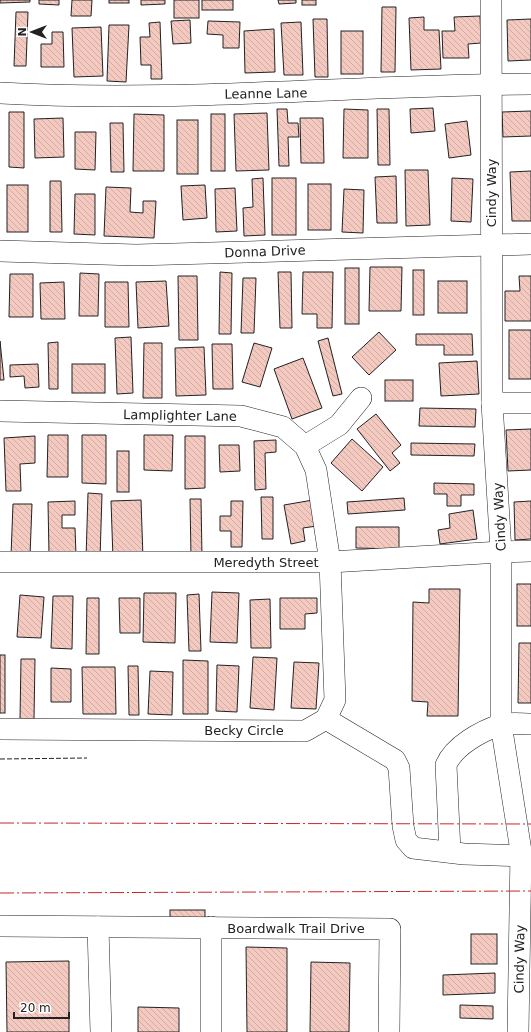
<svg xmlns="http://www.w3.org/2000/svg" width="531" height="1032" font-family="'DejaVu Sans',sans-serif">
  <defs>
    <pattern id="building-back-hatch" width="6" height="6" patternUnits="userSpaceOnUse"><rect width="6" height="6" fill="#f3c9c0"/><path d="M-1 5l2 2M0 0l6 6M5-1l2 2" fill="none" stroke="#d0aca5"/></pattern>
  </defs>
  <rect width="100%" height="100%" fill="#fff"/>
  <!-- building -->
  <g fill="url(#building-back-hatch)" stroke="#222">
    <path d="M0 0H30V2L0 3Z"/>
    <path d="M39 0H59V5L39 4Z"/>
    <path d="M72 0H92L91 16H71Z"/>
    <rect x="109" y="0" width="20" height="3"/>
    <path d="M141 0H165V4L141 5Z"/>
    <rect x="174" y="0" width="25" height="18"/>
    <rect x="202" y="0" width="31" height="10"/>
    <path d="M278 0H296V3L279 4Z"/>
    <rect x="302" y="0" width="14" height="5"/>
    <path d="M382 7H396L395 72H381Z"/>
    <path d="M16 12H28L26 66H14Z"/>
    <path d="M480 16 481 43 468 44 469 58H443L442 31H455L454 17Z"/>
    <path d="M424 17V30H439L441 69 411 70 409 18Z"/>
    <path d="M313 19H327L328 77H315Z"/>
    <path d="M531 19V60L508 61 507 20Z"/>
    <path d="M190 20 191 43 173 44 171 21Z"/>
    <path d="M208 21 240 22 239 48H223V35L207 34Z"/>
    <path d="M160 22 162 79H151V65H141L140 37H150L149 23Z"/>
    <path d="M301 22 303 75H284L281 23Z"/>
    <path d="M109 25H129L126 82 107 81Z"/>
    <path d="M101 27 103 76 74 77 72 28Z"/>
    <path d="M274 29 275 72 245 73 244 31Z"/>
    <rect x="341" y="31" width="22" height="43"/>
    <path d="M52 32H63L64 67H41V44H52Z"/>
    <path d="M433 108 435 131 411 133 410 109Z"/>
    <path d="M277 109H287L288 123H298L299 137H288L289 166H279Z"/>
    <path d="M344 109 368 110V158H343Z"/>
    <path d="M377 109H389L390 165H378Z"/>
    <path d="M531 111V136L503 137 502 112Z"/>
    <path d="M9 112H24V168L9 167Z"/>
    <path d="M267 113 269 170 236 171 234 114Z"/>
    <path d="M134 114 164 115V171H133Z"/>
    <rect x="211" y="114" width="14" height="57"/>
    <path d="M63 118 64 157 35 158 34 119Z"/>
    <path d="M300 118H323L324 163H301Z"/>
    <rect x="177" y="120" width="21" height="54"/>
    <path d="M467 121 471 155 449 158 445 124Z"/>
    <path d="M110 123H123L124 172H111Z"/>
    <path d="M75 132H96L95 170 75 169Z"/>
    <path d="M405 170H428L430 225 406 226Z"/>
    <path d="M531 171V221H512L510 172Z"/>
    <path d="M396 176 397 223H377L375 177Z"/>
    <path d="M263 178 265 235 244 236 243 208 253 207 252 179Z"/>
    <rect x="272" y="178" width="24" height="57"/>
    <path d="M452 178 473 179 471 222 451 221Z"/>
    <path d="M50 181H61L62 232H50Z"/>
    <rect x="308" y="184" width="23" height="46"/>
    <rect x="7" y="185" width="21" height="47"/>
    <path d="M205 185 207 218 183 220 181 186Z"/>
    <path d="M106 187 131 188 130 212 143 213V201H156L154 238 104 236Z"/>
    <path d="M235 188 237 231 216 232 215 189Z"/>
    <path d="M344 189 364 190 363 233 342 232Z"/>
    <path d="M75 194H95V235L74 234Z"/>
    <path d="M370 267H402L401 311H369Z"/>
    <rect x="345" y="268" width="14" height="56"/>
    <rect x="413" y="270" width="11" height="45"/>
    <path d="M220 272 232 273 231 334H219Z"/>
    <path d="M278 272H291L292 328H280Z"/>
    <path d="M303 272H333L332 328H317V314H302Z"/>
    <path d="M80 273 99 274 98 316H79Z"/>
    <path d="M10 274H33V317H9Z"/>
    <path d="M178 276H197L198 340H179Z"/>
    <path d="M519 276H531V321H505V291H520Z"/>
    <path d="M243 278H256L254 333H241Z"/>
    <path d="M166 281 169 326 138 328 136 282Z"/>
    <rect x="438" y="281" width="29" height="32"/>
    <path d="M64 282 65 319H41L40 283Z"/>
    <path d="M105 282H128L129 327H105Z"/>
    <rect x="509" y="330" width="22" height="49"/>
    <path d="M379 332 396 350 369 375 352 357Z"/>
    <path d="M416 334H472L473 355H444V345H416Z"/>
    <path d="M131 337 133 393 117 394 115 338Z"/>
    <path d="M328 338 342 394 333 396 318 341Z"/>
    <path d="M0 341 4 380H0Z"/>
    <path d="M58 342V389H49L48 343Z"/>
    <path d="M144 343H162V398H143Z"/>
    <path d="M254 343 272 348 260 387 242 382Z"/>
    <path d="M212 344H232L233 389H213Z"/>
    <path d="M204 347 206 395 176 396 175 348Z"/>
    <path d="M303 358 322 408 292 419 274 369Z"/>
    <path d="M477 361 479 394 441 396 439 363Z"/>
    <path d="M38 364 39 387 25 388 24 376 10 377V365Z"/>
    <rect x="72" y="364" width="33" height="29"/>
    <rect x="385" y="380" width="28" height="21"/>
    <path d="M420 408 476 409 475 427 419 426Z"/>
    <path d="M376 414 401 445 392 453 400 463 390 471 357 429Z"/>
    <path d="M531 429V470L508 471 506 430Z"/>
    <path d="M48 435H68V477H47Z"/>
    <path d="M82 435H106V484L82 483Z"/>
    <path d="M144 435H173L172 471 144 470Z"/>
    <path d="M35 436V463L20 464 21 491H6L4 438Z"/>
    <path d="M185 436H205V488L185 489Z"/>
    <path d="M352 439 383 467 362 491 331 463Z"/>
    <path d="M276 440V452L265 453 266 489 255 490 254 441Z"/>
    <path d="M411 443 475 444 474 456 411 455Z"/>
    <path d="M219 445H239L240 471 220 472Z"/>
    <rect x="117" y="451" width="12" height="41"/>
    <path d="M434 483 474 484V495H461V506H447V494H434Z"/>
    <path d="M88 493 102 494 100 559H86Z"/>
    <path d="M261 497H273V539H262Z"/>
    <path d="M404 498 405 510 348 514 347 502Z"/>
    <path d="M190 499H201L202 557H191Z"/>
    <path d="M141 500 143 558 113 559 111 501Z"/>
    <path d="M313 500 317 526 303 528 305 541 291 544 284 505Z"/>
    <path d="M75 501V515H62V528H75L76 555H49L48 502Z"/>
    <path d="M231 501H243L242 547H231V531H220V516H231Z"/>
    <path d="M531 501V539L515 540 514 502Z"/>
    <path d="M13 504H32L30 556H11Z"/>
    <path d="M473 510 477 539 440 544 438 530 450 528 449 514Z"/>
    <path d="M356 527H399V549L356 548Z"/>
    <rect x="517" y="584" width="14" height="42"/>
    <path d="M429 589H460L458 716H427L428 702 412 701 413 602 429 603Z"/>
    <path d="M212 592 239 593 237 643 210 642Z"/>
    <path d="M144 593H176L175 643 143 642Z"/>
    <path d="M199 594 201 651H189L187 595Z"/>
    <path d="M20 595 44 597 41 638 17 637Z"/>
    <path d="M53 596H73L72 649 51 648Z"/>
    <path d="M87 598H99V654H86Z"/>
    <path d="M119 598H140V633H120Z"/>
    <path d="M280 598H317V613L305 614V629H280Z"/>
    <path d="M270 599 271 648H251L250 600Z"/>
    <path d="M519 643H531V703H518Z"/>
    <rect x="0" y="655" width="5" height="58"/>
    <path d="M253 657 277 658 274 710 250 708Z"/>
    <path d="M21 659H35L34 719H20Z"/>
    <path d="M183 660 208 661V714H183Z"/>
    <path d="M294 662 319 663 316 709 291 708Z"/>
    <path d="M217 665 239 666 237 712 216 711Z"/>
    <path d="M128 666H138L139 715H129Z"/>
    <path d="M82 667H115L116 714H83Z"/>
    <path d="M51 668 71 669V702H51Z"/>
    <path d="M150 671 173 672 172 715 148 714Z"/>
    <rect x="170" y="910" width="35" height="13"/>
    <rect x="471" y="934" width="26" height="30"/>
    <path d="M246 947 287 948V1032H247Z"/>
    <path d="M69 961V1032H7L6 962Z"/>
    <path d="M311 962 350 963 349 1032H310Z"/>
    <path d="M495 973V993L443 995V975Z"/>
    <path d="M460 1005 493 1006V1019L460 1018Z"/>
    <path d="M138 1007 179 1008V1032H138Z"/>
  </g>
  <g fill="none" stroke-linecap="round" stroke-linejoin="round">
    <defs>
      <g id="minor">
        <path d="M491 0 492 403 501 552V724L521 851 518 1032"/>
        <path d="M0 93C177 103 354 85 531 84"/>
        <path d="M0 251 136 255 531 244"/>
        <path d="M492 403H531"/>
        <path d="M0 411 241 416 283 427 305 446 316 470 330 562 335 700 326 719 305 731 0 729"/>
        <path d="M305 446 339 425 361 398"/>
        <path d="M0 562H330L501 552 531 551"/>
        <path d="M326 719 395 760 399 768 403 826 406 840 413 848 464 854 521 856"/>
        <path d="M450 852 446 765C454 746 481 731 500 725 509 722 522 724 531 724"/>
        <path d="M0 926 390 929 389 1032"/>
        <path d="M98 927 101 1032"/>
        <path d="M211 927V1032"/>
      </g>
    </defs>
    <!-- minor casing -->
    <use href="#minor" stroke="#222" stroke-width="22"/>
    <!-- minor -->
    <use href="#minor" stroke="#fff" stroke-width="21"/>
    <!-- fence -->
    <path stroke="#222" stroke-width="1" stroke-dasharray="5 2" stroke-linecap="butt" d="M0 759 87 758"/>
    <!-- power -->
    <g stroke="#c62828" stroke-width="1" stroke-dasharray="14 3 2 3" stroke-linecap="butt">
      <path d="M0 823 531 824"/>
      <path d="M0 893 531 891"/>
    </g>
  </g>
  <g text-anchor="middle" stroke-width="3" stroke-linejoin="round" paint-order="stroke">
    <!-- street labels -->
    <g font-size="13" fill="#222" stroke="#fff">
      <text transform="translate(266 93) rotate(-1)" y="5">Leanne Lane</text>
      <text transform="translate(491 193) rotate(-90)" y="5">Cindy Way</text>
      <text transform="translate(265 251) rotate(-2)" y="5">Donna Drive</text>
      <text transform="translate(180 415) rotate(1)" y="5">Lamplighter Lane</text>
      <text transform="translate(499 517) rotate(-93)" y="5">Cindy Way</text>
      <text x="266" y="567">Meredyth Street</text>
      <text x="244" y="735">Becky Circle</text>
      <text x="296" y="933">Boardwalk Trail Drive</text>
      <text transform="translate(519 959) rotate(-89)" y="5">Cindy Way</text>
    </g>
  </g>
  <!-- north arrow -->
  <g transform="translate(32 32) rotate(270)" stroke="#ffffff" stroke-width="3" paint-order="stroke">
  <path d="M0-3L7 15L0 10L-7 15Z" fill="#222222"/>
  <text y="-6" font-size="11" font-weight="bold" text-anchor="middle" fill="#222222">N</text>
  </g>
  <!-- scale -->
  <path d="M14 1012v6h55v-6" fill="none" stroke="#222222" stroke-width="2"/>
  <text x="20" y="1012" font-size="12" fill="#222222" stroke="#ffffff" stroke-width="3" paint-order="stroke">20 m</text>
</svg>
